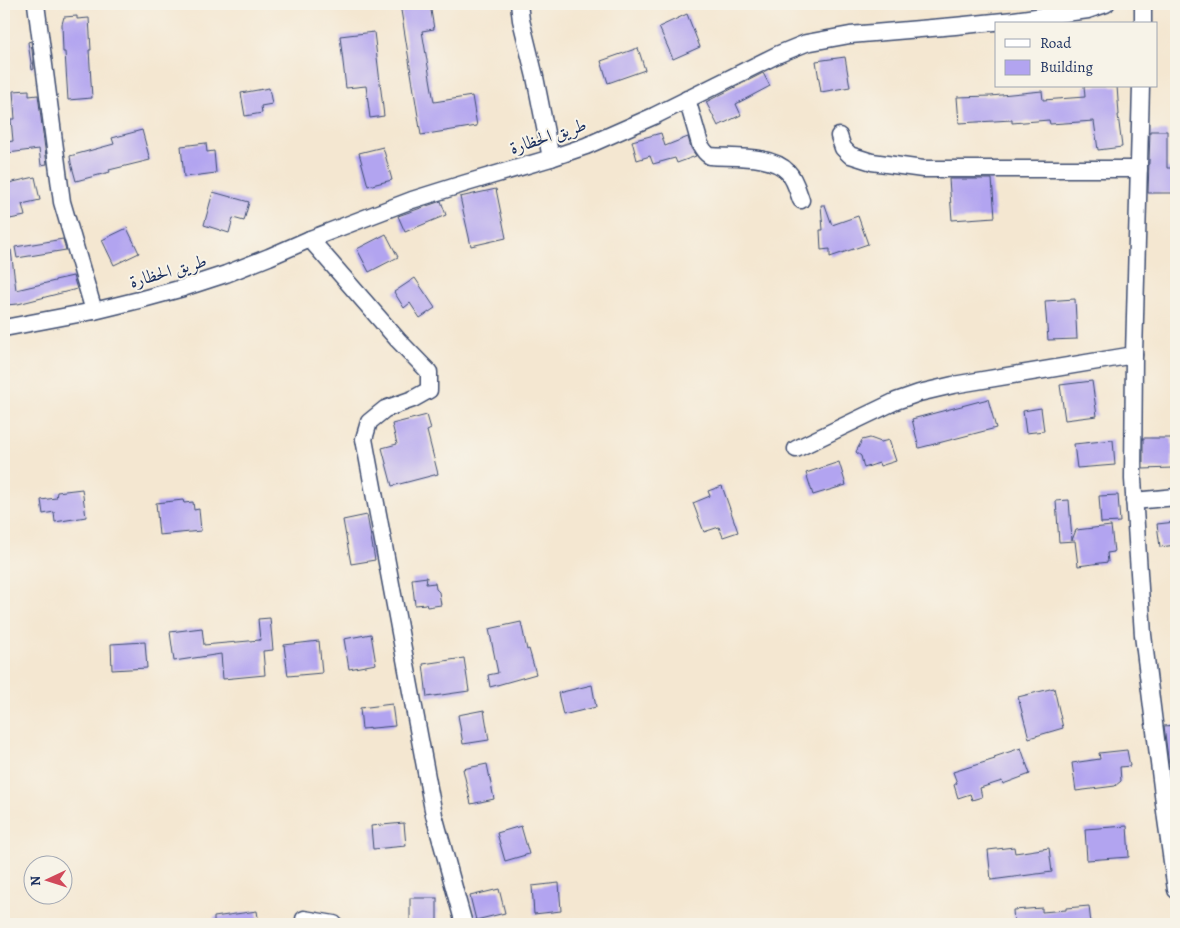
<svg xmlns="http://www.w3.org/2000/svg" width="1180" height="928" font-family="Alegreya,Amiri,serif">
  <rect width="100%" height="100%" fill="#f7f3e8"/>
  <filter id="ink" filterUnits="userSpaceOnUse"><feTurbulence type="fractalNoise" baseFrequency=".02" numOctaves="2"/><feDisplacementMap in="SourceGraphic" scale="10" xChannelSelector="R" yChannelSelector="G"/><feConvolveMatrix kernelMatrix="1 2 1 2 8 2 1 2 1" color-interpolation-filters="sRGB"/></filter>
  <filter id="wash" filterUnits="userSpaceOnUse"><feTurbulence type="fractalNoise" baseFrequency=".0096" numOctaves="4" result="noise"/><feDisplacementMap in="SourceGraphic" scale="20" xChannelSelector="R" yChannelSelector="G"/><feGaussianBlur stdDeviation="1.12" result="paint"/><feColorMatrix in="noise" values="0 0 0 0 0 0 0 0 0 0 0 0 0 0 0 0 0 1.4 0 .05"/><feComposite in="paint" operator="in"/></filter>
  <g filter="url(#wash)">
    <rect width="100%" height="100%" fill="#f4e7d1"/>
    <g id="blocks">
      <!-- building -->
      <g fill="#b2a4f0">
        <path d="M400 4H430L434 29 422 31 434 102 472 96 477 126 421 135Z"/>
        <path d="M687 14 700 47 673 59 659 27Z"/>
        <path d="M77 16V19L89 18 91 50H89L92 98 68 100 65 52H63L62 24 64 17Z"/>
        <path d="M374 32 384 116 370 118 366 86 346 88 340 36Z"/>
        <path d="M31 41 34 69 32 70 28 42Z"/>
        <path d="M638 48 645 70 608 83 601 61Z"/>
        <path d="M845 57 850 87 821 92 816 61Z"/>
        <path d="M763 73 770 86 736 104 741 115 718 126 706 102Z"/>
        <path d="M1084 86H1117L1119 115H1118L1122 147 1098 150 1094 121 1050 124 1049 120 1012 123V120L959 123 957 97 991 96 1042 91 1043 100 1085 97Z"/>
        <path d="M269 88 272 104 261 106 262 113 245 116 241 93Z"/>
        <path d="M29 90V96L38 95 47 164 41 165 39 149 8 153 7 142 13 141 11 119H15L13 91Z"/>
        <path d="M142 130 150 160 109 170 110 172 76 181 71 163 70 156 114 144 112 138Z"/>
        <path d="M1150 131H1167V168H1176V193H1148Z"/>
        <path d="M661 133 665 146 688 137 691 148 696 156 677 163 675 158 653 164 650 156 637 160 632 141Z"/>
        <path d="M206 143 207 152 214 151 216 173 184 177 181 146Z"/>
        <path d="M383 147 392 180 368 186 359 153Z"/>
        <path d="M35 177 40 200 22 204 25 216 10 219 4 184Z"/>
        <path d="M949 179H992L995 217 952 220Z"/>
        <path d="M496 189 506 238 471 246 460 197Z"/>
        <path d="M213 192 249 202 244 221 233 218 229 233 204 225Z"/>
        <path d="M441 201 446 215 405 232 398 216Z"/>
        <path d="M821 205H825L832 225 858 216 868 244 830 257V249L821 250 820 230H823Z"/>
        <path d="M127 228 139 253 114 265 102 240Z"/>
        <path d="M386 234 398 257 369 272 357 249Z"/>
        <path d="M63 239 66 250 17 258 15 247Z"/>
        <path d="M11 250 16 290 55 281V280L73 276 77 289 18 304 5 305 4 296V251Z"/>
        <path d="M415 278 435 308 420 318 410 303 404 308 394 292Z"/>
        <path d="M1075 299 1077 339 1048 340 1045 301Z"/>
        <path d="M1092 381 1097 416 1065 420 1060 385Z"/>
        <path d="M988 399 996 428 919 448 912 419Z"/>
        <path d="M1041 408 1044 431 1026 433 1023 411Z"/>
        <path d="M427 415 431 429 427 431 438 474 392 486 382 448 397 444 392 424Z"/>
        <path d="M870 438 881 442 889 440 896 461 880 466 879 463 864 468 861 456 856 452 862 440Z"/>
        <path d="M1143 438H1172V468L1143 469Z"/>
        <path d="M1113 440 1115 465 1077 468 1074 444Z"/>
        <path d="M839 462 846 485 813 495 806 473Z"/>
        <path d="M722 486 738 532 723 537 719 527 704 532 693 503 710 496 708 491Z"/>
        <path d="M82 489 86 517 55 522 54 512 43 514 41 500 56 498 57 492Z"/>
        <path d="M1118 495 1120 522 1101 523 1099 496Z"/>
        <path d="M183 500 184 503 193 502 194 510 199 509 201 531 159 535 156 503Z"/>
        <path d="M1069 500 1072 540 1076 530 1111 526 1114 552 1107 553 1108 562 1078 566 1075 541 1059 542 1056 501Z"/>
        <path d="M367 515 375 560 351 564 343 520Z"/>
        <path d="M1176 522V545L1160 547 1157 524Z"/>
        <path d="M427 577 426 584 435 583 436 589 439 592 441 605 427 607 426 604 415 605 412 579Z"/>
        <path d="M270 618 273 650 263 651 265 675 223 679 221 654 174 661 170 632 202 628 204 645 260 640 258 619Z"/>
        <path d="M521 622 527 650 529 649 536 674 490 687 488 675 498 673 489 629Z"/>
        <path d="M371 634 376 664 349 669 344 639Z"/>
        <path d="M319 641 322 673 288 676 284 645Z"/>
        <path d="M145 642 147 668 112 670 111 644Z"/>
        <path d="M464 658 469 691 427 697 423 664Z"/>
        <path d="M592 685 596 707 563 715 558 693Z"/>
        <path d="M1054 688 1063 728 1029 738 1018 697Z"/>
        <path d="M392 704 395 726 362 729 360 708Z"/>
        <path d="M484 710 489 740 463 744 458 715Z"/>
        <path d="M1176 725V765L1169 766 1164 726Z"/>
        <path d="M1021 748 1030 774 1003 784 1002 781 980 788 982 797 972 800 970 794 958 798 954 785 957 783 953 772 995 759 994 757Z"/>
        <path d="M1127 750 1130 766 1120 767 1121 781 1115 786 1076 791 1072 763 1100 759 1099 753Z"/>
        <path d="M487 764 494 799 471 804 463 769Z"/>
        <path d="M404 823 406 846 373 849 371 826Z"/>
        <path d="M521 826 529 854 505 861 497 833Z"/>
        <path d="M1127 826 1129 857 1087 860 1085 829Z"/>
        <path d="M1014 847 1015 853 1049 848 1052 872 991 880 988 850Z"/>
        <path d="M559 883 561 911 534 914 532 886Z"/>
        <path d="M499 889 505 913 476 920 470 896Z"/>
        <rect x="410" y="898" width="27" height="26"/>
        <path d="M1089 906 1091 924H1014L1013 910 1042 908V912L1066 910V908Z"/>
        <path d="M257 911 259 924H214V917Z"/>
      </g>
    </g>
  </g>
  <g filter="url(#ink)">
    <use href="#blocks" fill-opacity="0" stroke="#3c4b6f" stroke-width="1"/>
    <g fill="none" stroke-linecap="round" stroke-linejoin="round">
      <defs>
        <g id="minor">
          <path d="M36 4 62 202 94 311"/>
          <path d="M519 4 521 20 535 77 551 158"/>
          <path d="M1143 24V4"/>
          <path d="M1141 86 1134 355 1133 479 1143 635 1166 819 1176 890"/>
          <path d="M687 99 700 144C703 150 705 153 710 156 733 158 772 154 788 172 795 179 798 192 801 200"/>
          <path d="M839 136 843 148 850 155 872 162 923 169H1139"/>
          <path d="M310 239 398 340 429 372V390L413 399 385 409 369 422 364 439 434 815 464 924"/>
          <path d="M4 328 94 311 139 300 183 288 226 274 269 257 310 239 412 200 463 184 551 158 586 146 654 116 779 54 806 43 850 35 955 26 1014 20 1088 10 1106 4"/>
          <path d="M796 449 896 401 919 393 953 385 1134 355"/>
          <path d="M1134 501 1176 497"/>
          <path d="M305 924 304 919 334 924"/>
        </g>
      </defs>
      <!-- minor casing -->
      <use href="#minor" stroke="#3c4b6f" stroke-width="19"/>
      <!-- minor -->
      <use href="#minor" stroke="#fff" stroke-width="16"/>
    </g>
  </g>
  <g text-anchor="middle" stroke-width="4" stroke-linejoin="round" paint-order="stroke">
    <!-- street labels -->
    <g font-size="18" fill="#1b2f5e" stroke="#f7f3e8">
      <text transform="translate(548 136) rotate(-18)" y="6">طريق الحظارة</text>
      <text transform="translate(168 271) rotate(-16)" y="6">طريق الحظارة</text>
    </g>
  </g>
  <!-- margin -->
  <rect width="1180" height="928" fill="none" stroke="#f7f3e8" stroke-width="20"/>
  <!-- legend -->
  <rect x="995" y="22" width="162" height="65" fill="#f7f3e8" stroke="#9fa5b1"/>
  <rect x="1005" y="39" width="25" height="8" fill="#ffffff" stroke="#9fa5b1"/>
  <text x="1040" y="48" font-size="15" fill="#1b2f5e">Road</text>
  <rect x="1005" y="60" width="25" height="15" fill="#b2a4f0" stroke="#9fa5b1"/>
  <text x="1040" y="72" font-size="15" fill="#1b2f5e">Building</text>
  <!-- north arrow -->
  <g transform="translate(48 880) rotate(266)"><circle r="24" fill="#f7f3e8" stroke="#9fa5b1"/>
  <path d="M0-4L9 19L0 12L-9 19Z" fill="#d1495b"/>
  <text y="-8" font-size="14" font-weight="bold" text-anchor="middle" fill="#1b2f5e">N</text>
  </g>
</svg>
